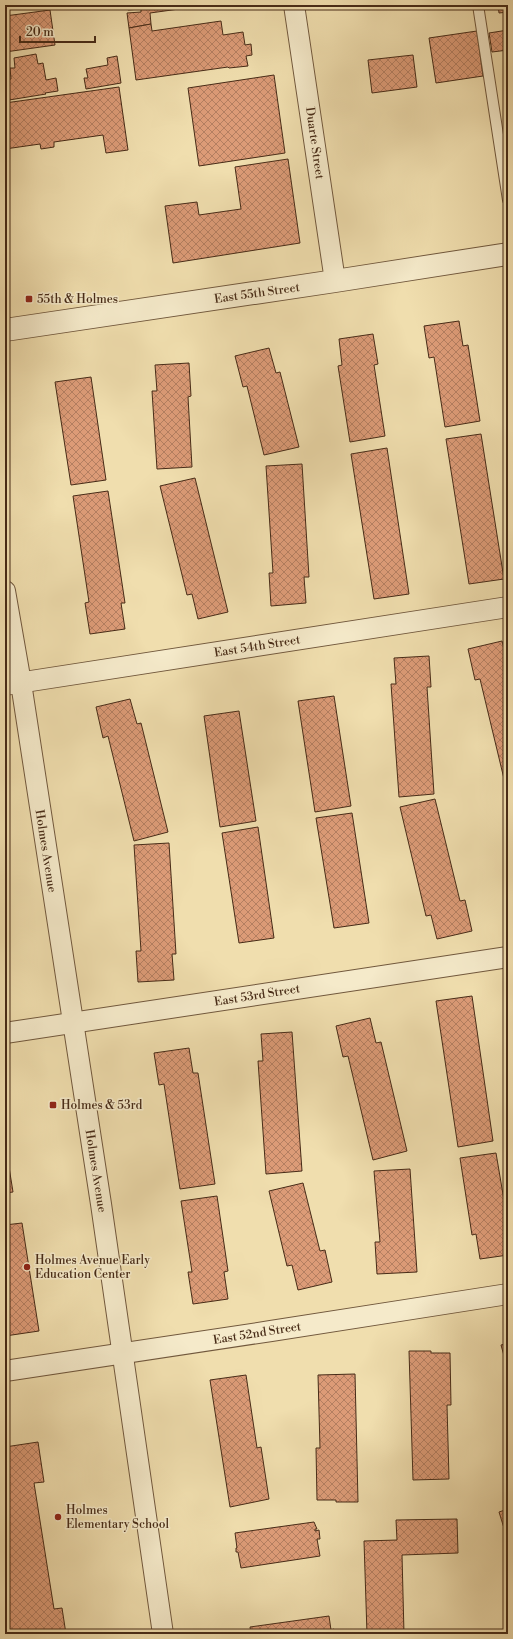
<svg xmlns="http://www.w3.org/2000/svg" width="513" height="1639" font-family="'Libre Bodoni',serif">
  <defs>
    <pattern id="building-cross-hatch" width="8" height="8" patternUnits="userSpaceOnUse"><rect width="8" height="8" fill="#dc9b77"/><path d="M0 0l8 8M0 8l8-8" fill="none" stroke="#b47f61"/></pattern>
  </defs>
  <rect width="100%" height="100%" fill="#f0deae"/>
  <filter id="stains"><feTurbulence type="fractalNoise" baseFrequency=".005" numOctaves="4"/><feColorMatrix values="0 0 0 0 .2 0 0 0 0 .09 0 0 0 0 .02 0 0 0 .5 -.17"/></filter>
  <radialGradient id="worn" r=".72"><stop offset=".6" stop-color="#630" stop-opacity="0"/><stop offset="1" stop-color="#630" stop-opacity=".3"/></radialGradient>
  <!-- building -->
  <g fill="url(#building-cross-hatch)" stroke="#472b17">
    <path d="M127 5H179V9L150 13 151 24 129 28 127 13 141 12V9L128 10Z"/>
    <path d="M498 5H508V12L499 13Z"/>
    <path d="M50 10 55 45 5 52V16Z"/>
    <path d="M221 21 223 35 243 32 245 45 251 44 252 55 246 56 248 66 229 68 228 67 136 80 129 28 151 24 152 31Z"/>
    <path d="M508 30V50L492 52 489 33Z"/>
    <path d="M477 31 483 76 436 83 429 38Z"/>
    <path d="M36 54 38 64 43 63 46 80 56 78 58 91 45 93 46 94 9 100 6 80 11 79 10 68H15L14 58Z"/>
    <path d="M413 55 417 87 372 93 368 60Z"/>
    <path d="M117 56 121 83 86 89 84 78H88L86 69 108 65 107 58Z"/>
    <path d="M274 75 285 153 199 166 188 88Z"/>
    <path d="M119 87 128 150 106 153 103 135 54 142V147L41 149 40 144 5 149V103Z"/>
    <path d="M288 159 300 243 173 263 165 206 197 202 199 215 241 209 235 167Z"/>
    <path d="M459 321 463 346 468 345 480 421 445 427 434 357 429 358 424 326Z"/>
    <path d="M373 334 378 364 374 365 385 436 350 442 338 366 342 365 339 339Z"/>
    <path d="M269 348 276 373 280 372 299 447 264 455 247 386 243 387 235 356Z"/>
    <path d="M189 363 191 396 188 397 192 467 157 469 152 391H157L155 365Z"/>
    <path d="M91 377 106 480 71 485 55 382Z"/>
    <path d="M481 434 504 579 469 584 446 439Z"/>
    <path d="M387 448 409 594 374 599 351 454Z"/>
    <path d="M302 464 309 577H304L306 603 271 606 269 573H273L266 466Z"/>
    <path d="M195 478 228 612 198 619 192 594 187 595 160 486Z"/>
    <path d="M108 491 125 603H121L125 629 90 634 85 603 89 602 73 496Z"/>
    <path d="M502 641 508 664V783H505L480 679 475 680 468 649Z"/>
    <path d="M429 656 431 687H427L434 794 399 797 391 684H396L394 658Z"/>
    <path d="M334 696 351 806 315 812 298 701Z"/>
    <path d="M130 699 137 724 141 723 168 832 134 841 108 736 103 738 96 707Z"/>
    <path d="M239 711 256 821 220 827 204 716Z"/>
    <path d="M435 799 460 901 465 900 472 931 437 939 431 915 426 916 400 807Z"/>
    <path d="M352 813 369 923 334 928 316 818Z"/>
    <path d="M258 827 274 938 239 943 222 833Z"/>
    <path d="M169 843 176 954H172L174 980 138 982 136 951H141L134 845Z"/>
    <path d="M472 996 493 1141 458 1147 436 1001Z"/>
    <path d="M370 1018 376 1043 381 1042 407 1151 373 1160 348 1056 343 1057 336 1026Z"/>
    <path d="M292 1032 302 1171 266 1174 258 1061H263L261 1034Z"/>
    <path d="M189 1048 193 1073H198L215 1184 180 1189 164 1084 159 1085 154 1053Z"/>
    <path d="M5 1142 13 1192 5 1193Z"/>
    <path d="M496 1153 508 1224V1255L480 1259 476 1234 472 1235 460 1158Z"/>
    <path d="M410 1169 417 1272 377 1274 375 1242H380L374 1171Z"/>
    <path d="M303 1183 320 1251 325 1250 332 1282 298 1290 292 1265 287 1266 269 1191Z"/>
    <path d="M217 1196 228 1271 224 1272 228 1299 193 1304 188 1272H192L181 1201Z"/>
    <path d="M22 1223 39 1331 5 1336V1225Z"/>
    <path d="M508 1343V1370L501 1345Z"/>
    <path d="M409 1351H431V1353H450L451 1405H447L449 1479 413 1480Z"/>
    <path d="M355 1374 358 1502H336V1500H317L316 1448H320L318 1375Z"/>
    <path d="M246 1375 257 1448 261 1447 269 1499 230 1507 210 1380Z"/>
    <path d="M38 1442 44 1482 34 1483 54 1609 62 1608 66 1634H5V1447Z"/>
    <path d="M508 1509V1541L499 1512Z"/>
    <path d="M457 1519 458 1553 402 1555 404 1634H367L364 1541 397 1540 396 1520Z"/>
    <path d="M314 1522 317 1529H315V1531L319 1530 320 1539H317L320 1556 241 1568 238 1552H236V1548H237L235 1533Z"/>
    <path d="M329 1616 331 1630 334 1629V1634H251L250 1627Z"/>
  </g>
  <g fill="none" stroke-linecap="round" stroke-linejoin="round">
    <defs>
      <path id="service" d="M478 5 508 200"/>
      <g id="minor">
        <path d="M294 5 335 281"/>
        <path d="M5 591 21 683 101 1204 163 1634"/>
        <path d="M5 685 508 607"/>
        <path d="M5 1033 508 957"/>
        <path d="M5 1371 271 1331 508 1294"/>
      </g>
      <path id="tertiary" d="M5 330 335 281 508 254"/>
    </defs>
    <!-- service casing -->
    <use href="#service" stroke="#71583d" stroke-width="12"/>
    <!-- minor casing -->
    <use href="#minor" stroke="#71583d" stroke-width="22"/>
    <!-- tertiary casing -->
    <use href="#tertiary" stroke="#71583d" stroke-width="24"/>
    <!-- service -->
    <use href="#service" stroke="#f5eaca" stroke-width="10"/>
    <!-- minor -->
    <use href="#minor" stroke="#f5eaca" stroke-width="20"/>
    <!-- tertiary -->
    <use href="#tertiary" stroke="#f5eaca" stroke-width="22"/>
  </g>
  <!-- markers -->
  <g fill="#8f2418" stroke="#f5eaca" stroke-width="1.5">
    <rect x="25" y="295" width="8" height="8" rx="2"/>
    <rect x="49" y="1101" width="8" height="8" rx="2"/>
    <circle cx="27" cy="1267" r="4"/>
    <circle cx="58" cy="1517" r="4"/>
  </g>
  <g text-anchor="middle" stroke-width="3" stroke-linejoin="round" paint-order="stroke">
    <!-- street labels -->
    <g font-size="12" fill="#472b17" stroke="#f5eaca">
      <text transform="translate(315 143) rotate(82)" y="4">Duarte Street</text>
      <text transform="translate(257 293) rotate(-8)" y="4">East 55th Street</text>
      <text transform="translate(257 646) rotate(-9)" y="4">East 54th Street</text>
      <text transform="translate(46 851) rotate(81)" y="4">Holmes Avenue</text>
      <text transform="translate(257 995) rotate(-9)" y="4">East 53rd Street</text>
      <text transform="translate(96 1171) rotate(81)" y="4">Holmes Avenue</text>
      <text transform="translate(257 1333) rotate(-9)" y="4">East 52nd Street</text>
    </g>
    <!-- poi labels -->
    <g font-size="12" fill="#472b17" stroke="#f5eaca" text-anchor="start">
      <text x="37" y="303">55th &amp; Holmes</text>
      <text x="61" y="1109">Holmes &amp; 53rd</text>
      <text x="35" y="1264">Holmes Avenue Early<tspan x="35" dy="14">Education Center</tspan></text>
      <text x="66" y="1514">Holmes<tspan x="66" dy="14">Elementary School</tspan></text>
    </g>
  </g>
  <!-- margin -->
  <rect width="513" height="1639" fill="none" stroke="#f0deae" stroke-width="20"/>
  <rect x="6" y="6" width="501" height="1627" fill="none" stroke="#472b17" stroke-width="2"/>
  <rect x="10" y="10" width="493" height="1619" fill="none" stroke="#472b17"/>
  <!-- scale -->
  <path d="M20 36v6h75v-6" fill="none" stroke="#472b17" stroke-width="2"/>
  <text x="26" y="36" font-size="12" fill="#472b17" stroke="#f5eaca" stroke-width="3" paint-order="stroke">20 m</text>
  <rect width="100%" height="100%" filter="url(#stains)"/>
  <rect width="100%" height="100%" fill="url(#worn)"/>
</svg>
